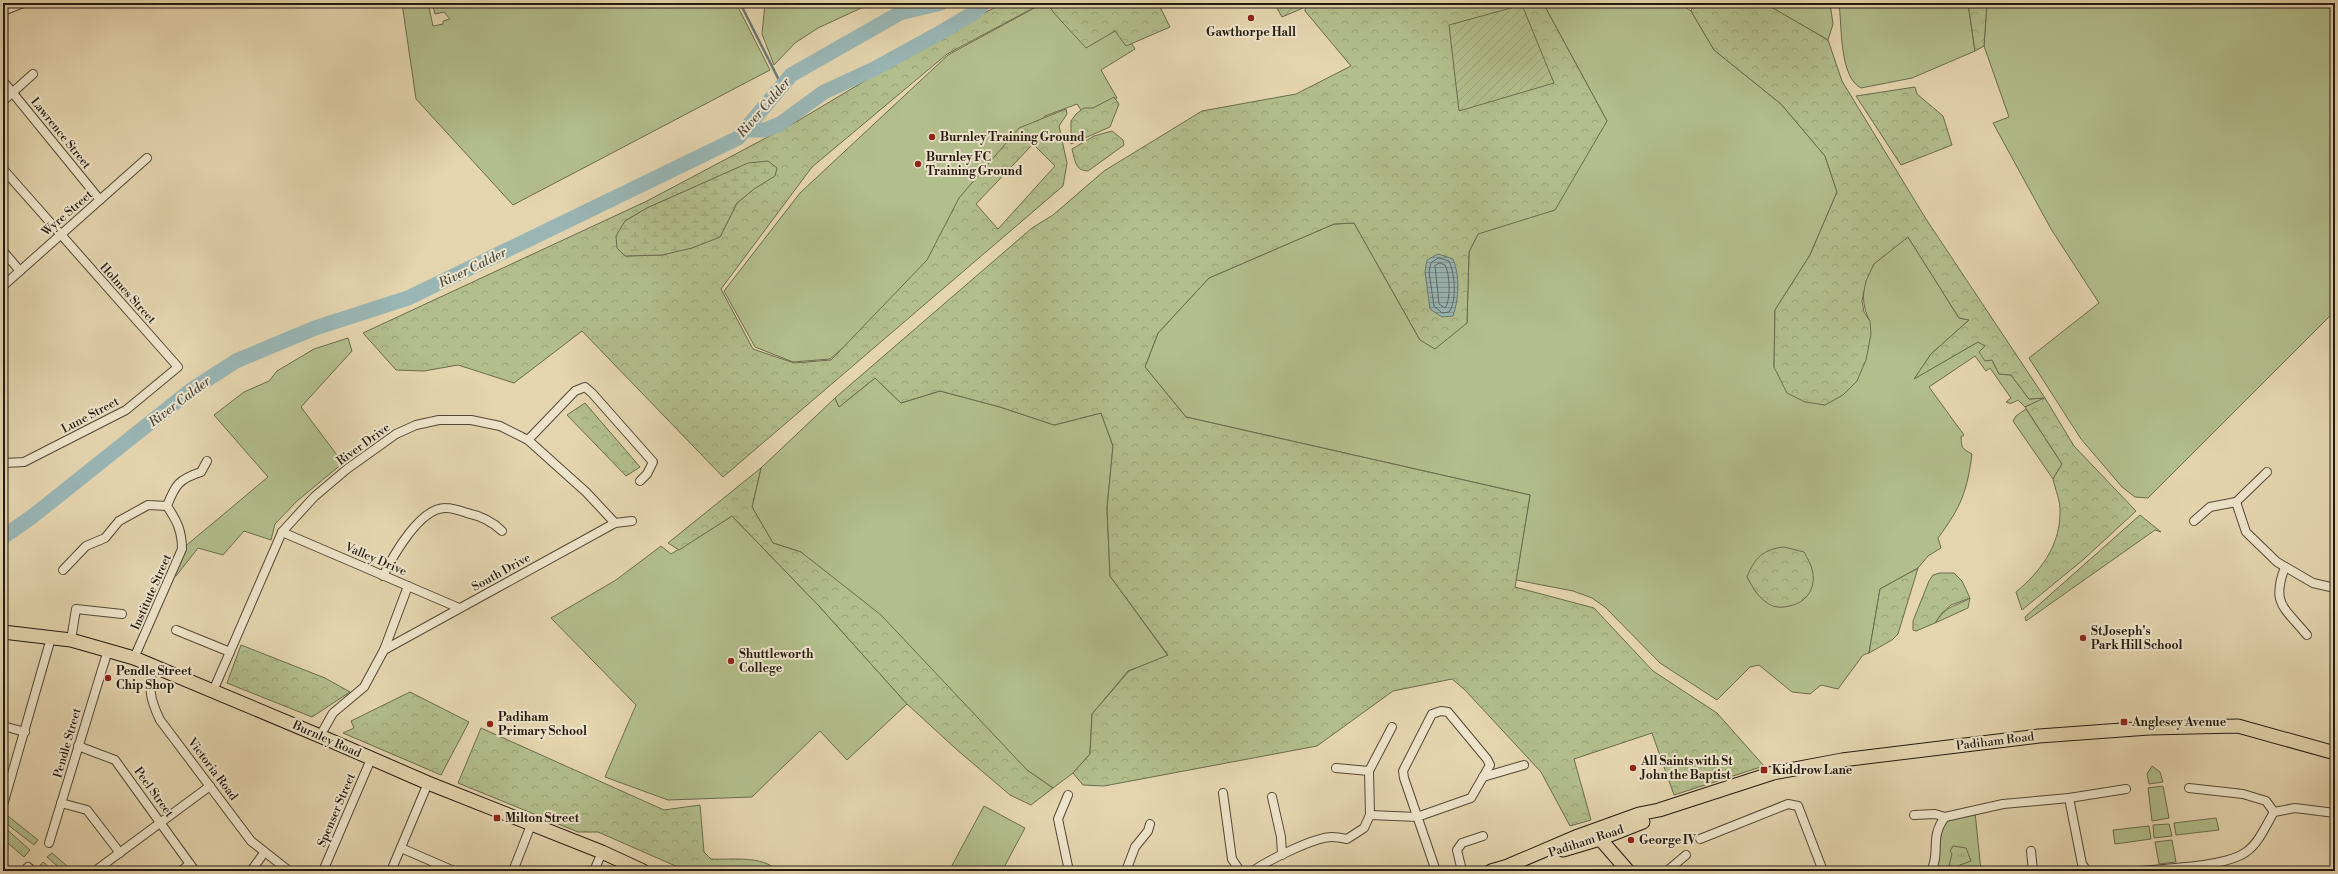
<svg xmlns="http://www.w3.org/2000/svg" width="2338" height="874" font-family="'Libre Bodoni',serif">
  <defs>
    <pattern id="forest-crowns" width="20" height="18" patternUnits="userSpaceOnUse"><rect width="20" height="18" fill="#b2be8c"/><path d="M2 6a3 3 0 1 1 6 0M12 15a3 3 0 1 1 6 0" fill="none" stroke="#99a378"/></pattern>
    <pattern id="wetland-marsh" width="20" height="14" patternUnits="userSpaceOnUse"><rect width="20" height="14" fill="#b2be8c"/><path d="M1 5h8M5 5V1M11 12h8M15 12V8" fill="none" stroke="#99a378"/></pattern>
    <pattern id="park-tufts" width="24" height="20" patternUnits="userSpaceOnUse"><rect width="24" height="20" fill="#b2be8c"/><path d="M3 7l-1-3M5 7V3M7 7l1-3M15 17l-1-3M17 17v-4M19 17l1-3" fill="none" stroke="#99a378"/></pattern>
    <pattern id="garden-furrows" width="10" height="10" patternUnits="userSpaceOnUse"><rect width="10" height="10" fill="#b2be8c"/><path d="M-1 1l2-2M0 10L10 0M9 11l2-2" fill="none" stroke="#99a378"/></pattern>
    <pattern id="water-rules" width="6" height="5" patternUnits="userSpaceOnUse"><rect width="6" height="5" fill="#99b6b5"/><path d="M0 2.5h6" fill="none" stroke="#7d9392"/></pattern>
  </defs>
  <rect width="100%" height="100%" fill="#e5d5af"/>
  <filter id="stains"><feTurbulence type="fractalNoise" baseFrequency=".005" numOctaves="4"/><feColorMatrix values="0 0 0 0 .2 0 0 0 0 .09 0 0 0 0 .02 0 0 0 .5 -.17"/></filter>
  <radialGradient id="worn" r=".72"><stop offset=".6" stop-color="#630" stop-opacity="0"/><stop offset="1" stop-color="#630" stop-opacity=".3"/></radialGradient>
  <!-- grass -->
  <g fill="#b2be8c" stroke="#6b6c4d">
    <path d="M402 3H428L433 26 443 24V21L450 19 444 12 435 14 432 3H736L770 70 513 205 416 99Z"/>
    <path d="M765 3H872L818 28 795 43 774 65 762 34Z"/>
    <path d="M1037 3H1045L1055 10 1120 25 1135 49 1101 70 1117 98 1095 110 1083 113 1077 104 1045 116 1032 135 978 193 932 270 830 359 793 362 755 347 724 291 800 193 948 55 1038 6Z"/>
    <path d="M1543 3H1679L1691 11 1714 50 1781 104 1825 156 1837 192 1810 255 1775 310 1774 367 1870 321C1860 304 1862 281 1873 264 1881 254 1898 245 1908 237L1959 318 1969 320 1931 354 1915 378 1978 342 1985 346 1979 352 1992 360 1999 374 2011 375 2029 399 2045 398 2025 407 2018 400C2014 402 2011 405 2006 402L2011 398 1990 368 1986 371 1975 356 1929 387 1964 435 1961 437C1962 448 1961 448 1972 454 1967 492 1961 507 1938 538L1941 548 1928 556 1918 568 1880 589 1869 653 1863 655 1838 689 1821 685 1810 694 1792 692 1759 665 1750 667 1717 700 1660 663 1605 607 1592 598 1573 591 1516 580 1530 495 1186 417 1145 367 1158 333 1209 278 1334 224 1354 223 1420 340 1467 323 1469 252 1478 234 1607 121Z"/>
    <path d="M1764 3H1830L1833 24 1828 40Z"/>
    <path d="M1839 3H1968L1975 51 1912 78 1861 88C1839 77 1842 25 1839 3Z"/>
    <path d="M1987 3H2335V311L2148 498 2135 497 2122 487 2081 439 2029 358 2099 303 2051 229 1993 123 2009 117 1984 46Z"/>
    <path d="M348 338 352 351 301 407 343 463 297 501 275 524 271 540 244 531 223 555 198 548 176 576 172 575 182 549 268 477 214 415 244 392 269 381 277 371 314 349Z"/>
    <path d="M875 378 901 403 940 391 1000 407 1054 425 1101 413 1113 446 1107 508 1110 576 1168 656 1128 671 1092 714 1090 754 1073 773 1053 788 1027 770 801 552 773 543 752 507 761 468 835 398 839 407Z"/>
    <path d="M2026 409 2062 464 2053 479 2013 421 2016 416Z"/>
    <path d="M732 516 819 606 907 704 847 760 820 731 752 797 668 800 605 777 636 705 551 618 616 580 661 546 671 554Z"/>
    <path d="M1970 598 1968 608 1935 623C1948 604 1953 608 1970 598Z"/>
    <path d="M2152 766 2160 772 2163 782 2149 784 2147 774Z"/>
    <path d="M2163 786 2169 818 2152 821 2148 788Z"/>
    <path d="M984 806 1025 828 1002 871H949Z"/>
    <path d="M3 812 38 840 34 845 3 821Z"/>
    <path d="M1975 812 1981 871H1935L1938 836 1948 820Z"/>
    <path d="M2216 818 2219 830 2176 835 2174 823Z"/>
    <path d="M2169 824 2172 836 2154 838 2153 825Z"/>
    <path d="M3 826 30 850 24 857 3 839Z"/>
    <path d="M2149 826 2151 839 2115 844 2113 830Z"/>
    <path d="M2172 840 2176 862 2159 864 2155 842Z"/>
    <path d="M52 853 73 871H63L47 857Z"/>
    <path d="M43 862 54 871H40L37 869Z"/>
  </g>
  <!-- forest -->
  <g fill="url(#forest-crowns)" stroke="#6b6c4d" fill-rule="evenodd">
    <path d="M1004 3H1033L1035 7 947 54 812 167 721 289 753 349 794 363 831 360 927 260 959 198 1019 128 1066 109 1067 114 1059 126 1067 163 1063 186 723 477 582 331 514 383 458 365 424 371 396 370 363 333 647 201 796 122 950 30ZM1033 144 1055 166 998 229 976 204ZM722 175 754 189 737 203 720 237 662 255 625 256 617 248 625 221 647 208Z"/>
    <path d="M1048 3H1158L1170 27 1126 46 1115 31 1086 48 1053 12Z"/>
    <path d="M1306 3H1543L1607 121 1555 210 1478 234 1469 252 1467 323 1435 349 1420 340 1354 223 1334 224 1209 278 1158 333 1145 367 1186 417 1530 495 1515 587 1594 608 1653 671 1717 713 1764 766 1674 795 1652 733 1574 759 1591 820 1570 826 1541 772 1464 689 1452 679 1393 691 1317 746 1104 786 1083 785 1073 773 1090 754 1092 714 1129 671 1168 655 1110 576 1107 508 1113 446 1101 413 1054 425 1000 407 940 391 901 403 875 378 839 407 835 398 1032 228 1053 215 1104 171 1202 111 1296 94 1351 66 1305 11Z"/>
    <path d="M1694 3H1764L1828 40 1842 81 1926 219 2045 398 2074 446 2136 511 2084 559 2022 610 2016 592C2040 572 2060 546 2060 513 2061 502 2055 489 2053 479L2062 464 2025 407 2044 398 2029 399 2011 375 1999 374 1992 360 1985 361 1979 352 1985 346 1978 342 1914 379 1931 354 1969 320 1959 318 1908 237 1874 264 1866 281 1862 301 1864 312 1870 321 1871 334 1866 360 1857 381 1843 395 1825 405 1805 402 1787 393 1774 367 1775 310 1810 255 1837 192 1825 156 1781 104 1714 50 1691 11Z"/>
    <path d="M1968 3H1987L1984 46 1975 51Z"/>
    <path d="M1915 87 1917 94 1943 116 1952 145 1901 165 1856 96Z"/>
    <path d="M1114 97 1119 104 1110 127 1071 144V121L1076 114 1084 108H1093Z"/>
    <path d="M1112 131 1123 140 1124 145 1088 171C1075 171 1075 160 1072 149L1094 136Z"/>
    <path d="M585 403 640 467 626 476 567 415Z"/>
    <path d="M761 468 752 507 773 543 801 552 881 615 1027 770 1053 788 1031 805 1010 795 956 749 907 704 819 606 732 516 679 550 668 543Z"/>
    <path d="M2140 515 2161 532 2155 530 2026 621 2025 617Z"/>
    <path d="M1784 547 1804 552C1807 558 1811 564 1812 569 1817 587 1807 603 1789 606 1781 608 1773 608 1766 602 1757 596 1752 586 1747 577 1754 558 1764 549 1784 547Z"/>
    <path d="M1918 568 1898 634 1892 640 1869 653 1880 589Z"/>
    <path d="M1940 573H1954L1962 581 1970 598 1951 605 1942 613 1935 623 1916 631 1913 630V621L1929 581 1933 575Z"/>
    <path d="M241 645 325 678 350 692 312 717 227 683Z"/>
    <path d="M410 692 469 722 441 775 343 733 354 728 351 721Z"/>
    <path d="M481 728 664 810 700 805 704 852 711 859C732 860 762 855 778 871H687L598 832H578L458 783Z"/>
  </g>
  <!-- wetland -->
  <path fill="url(#wetland-marsh)" stroke="#6b6c4d" d="M768 161 777 168 775 176 754 189 737 203 720 237 692 248 662 255 625 256 617 248 616 236 625 221 647 208 748 163Z"/>
  <!-- park -->
  <path fill="url(#park-tufts)" stroke="#6b6c4d" d="M1953 846 1966 848 1971 861 1960 865 1957 870H1948L1952 854 1950 851Z"/>
  <!-- garden -->
  <g fill="url(#garden-furrows)" stroke="#6b6c4d">
    <path d="M1274 3H1304L1303 8 1282 17Z"/>
    <path d="M1522 5 1554 83 1459 111 1449 25Z"/>
  </g>
  <!-- water -->
  <path fill="url(#water-rules)" stroke="#6a7872" d="M1438 254 1453 259C1460 275 1459 299 1453 316L1442 317 1430 309 1425 272 1427 260Z"/>
  <g fill="none" stroke-linecap="round" stroke-linejoin="round">
    <!-- shore -->
    <g stroke="#5e6862" stroke-width="1">
      <path d="M1439 258 1449 261C1455 273 1457 302 1449 312L1442 313 1434 306 1429 272 1431 263Z"/>
      <path d="M1440 263 1445 265C1450 273 1451 301 1445 308L1439 304 1435 266Z"/>
    </g>
    <!-- stream -->
    <path stroke="#6a7872" stroke-width="2.5" d="M740 3 782 86"/>
    <!-- river -->
    <g stroke="#99b6b5" stroke-width="15">
      <path d="M745 130H765L780 124 824 92 874 69 945 30 975 12 984 3"/>
      <path d="M3 537 33 516 191 390 236 361 315 328 408 298 738 138 791 75 900 13 941 3"/>
    </g>
    <defs>
      <g id="street">
        <path d="M3 11 23 3"/>
        <path d="M3 81 100 200"/>
        <path d="M3 101 33 74"/>
        <path d="M3 169 178 367 126 410 24 462 3 463"/>
        <path d="M3 251 20 271"/>
        <path d="M3 286 147 158"/>
        <path d="M528 440 575 391 585 387 592 393 653 462 647 474 640 481"/>
        <path d="M2267 472 2236 502 2246 532 2277 562 2313 583 2335 588"/>
        <path d="M2194 521 2210 507 2236 502"/>
        <path d="M282 532 459 608"/>
        <path d="M2285 567C2271 604 2284 607 2307 635"/>
        <path d="M63 570 86 546 105 538 119 521 148 505 167 506"/>
        <path d="M383 576C393 556 420 507 446 508 453 508 461 511 467 513 481 516 492 521 502 531"/>
        <path d="M176 630 230 652"/>
        <path d="M71 640 76 609 122 614"/>
        <path d="M384 650 615 523 632 521"/>
        <path d="M134 658 182 549C182 531 177 521 167 506 175 485 179 479 201 472L207 461"/>
        <path d="M153 665C149 690 149 697 160 720L251 841 289 871"/>
        <path d="M213 691 282 532 314 497 347 469 396 434 416 425 439 420H471L500 426 528 440 586 492 615 523"/>
        <path d="M3 726 25 732"/>
        <path d="M320 736 333 713 364 687 384 650 408 586"/>
        <path d="M78 746 115 760 195 871"/>
        <path d="M1336 768 1369 771"/>
        <path d="M1483 777 1524 765"/>
        <path d="M2189 788 2243 794 2266 801 2274 812 2295 808 2335 813"/>
        <path d="M1223 793 1232 859 1240 871"/>
        <path d="M1068 795 1058 819 1069 871"/>
        <path d="M1272 797 1281 837 1282 855"/>
        <path d="M2069 798 2082 864 2087 871"/>
        <path d="M61 803 87 810 120 853"/>
        <path d="M3 805 51 638"/>
        <path d="M1370 815 1417 817 1471 798 1490 765 1487 759 1448 712 1441 711 1432 714 1403 771 1404 778 1436 871"/>
        <path d="M1914 815 1935 814 1945 817"/>
        <path d="M1700 839 1788 804 1798 806 1823 871"/>
        <path d="M49 843 108 650"/>
        <path d="M401 848 454 871"/>
        <path d="M2031 851 2033 871"/>
        <path d="M24 871 28 867 33 871"/>
        <path d="M95 871 210 786"/>
        <path d="M181 871 190 864"/>
        <path d="M251 871 264 853"/>
        <path d="M323 871 371 759"/>
        <path d="M391 871 428 783"/>
        <path d="M513 871 531 825"/>
        <path d="M594 871 602 852"/>
        <path d="M1126 871 1135 847 1148 831 1150 824"/>
        <path d="M1253 871C1267 861 1314 837 1332 837 1337 837 1342 838 1347 839L1364 828 1370 815 1369 771 1392 727"/>
        <path d="M1462 871 1457 850 1462 843 1483 836"/>
        <path d="M1667 871 1686 855"/>
        <path d="M1931 871C1941 852 1929 838 1945 817L2003 804 2069 798 2126 789"/>
        <path d="M2141 871C2167 868 2225 867 2246 852 2259 843 2266 825 2274 812"/>
      </g>
      <g id="primary">
        <path d="M3 632 71 640 134 658 320 736 428 783 602 852 643 871"/>
        <path d="M1595 833 1628 871"/>
        <path d="M1563 850 1600 839 1643 822"/>
        <path d="M1510 865 1578 836 1639 814 1659 810 1773 773 1842 760 2039 736 2149 728 2238 726 2335 753"/>
        <path d="M1491 871 1518 863"/>
      </g>
    </defs>
    <!-- street casing -->
    <use href="#street" stroke="#544936" stroke-width="10"/>
    <!-- primary casing -->
    <use href="#primary" stroke="#241a0e" stroke-width="15"/>
    <!-- street -->
    <use href="#street" stroke="#eee4cb" stroke-width="8"/>
    <!-- primary -->
    <use href="#primary" stroke="#e5d5af" stroke-width="13"/>
  </g>
  <!-- markers -->
  <g fill="#8f2418" stroke="#eee4cb" stroke-width="1.5">
    <circle cx="1251" cy="18" r="4"/>
    <circle cx="932" cy="137" r="4"/>
    <circle cx="918" cy="164" r="4"/>
    <circle cx="2083" cy="638" r="4"/>
    <circle cx="731" cy="661" r="4"/>
    <circle cx="108" cy="678" r="4"/>
    <rect x="2120" y="718" width="8" height="8" rx="2"/>
    <circle cx="490" cy="724" r="4"/>
    <circle cx="1633" cy="768" r="4"/>
    <rect x="1760" y="766" width="8" height="8" rx="2"/>
    <rect x="493" y="814" width="8" height="8" rx="2"/>
    <circle cx="1631" cy="840" r="4"/>
  </g>
  <g text-anchor="middle" stroke-width="4" stroke-linejoin="round" paint-order="stroke">
    <!-- poi labels -->
    <g font-size="12" font-weight="bold" fill="#241a0e" stroke="#eee4cb" text-anchor="start">
      <text x="1251" y="36" text-anchor="middle">Gawthorpe Hall</text>
      <text x="940" y="141">Burnley Training Ground</text>
      <text x="926" y="161">Burnley FC<tspan x="926" dy="14">Training Ground</tspan></text>
      <text x="2091" y="635">St Joseph's<tspan x="2091" dy="14">Park Hill School</tspan></text>
      <text x="739" y="658">Shuttleworth<tspan x="739" dy="14">College</tspan></text>
      <text x="116" y="675">Pendle Street<tspan x="116" dy="14">Chip Shop</tspan></text>
      <text x="498" y="721">Padiham<tspan x="498" dy="14">Primary School</tspan></text>
      <text x="2132" y="726">Anglesey Avenue</text>
      <text x="1641" y="765">All Saints with St<tspan x="1641" dy="14">John the Baptist</tspan></text>
      <text x="1772" y="774">Kiddrow Lane</text>
      <text x="505" y="822">Milton Street</text>
      <text x="1639" y="844">George IV</text>
    </g>
    <!-- street labels -->
    <g font-size="12" fill="#241a0e" stroke="#eee4cb">
      <text transform="translate(61 133) rotate(51)" y="4">Lawrence Street</text>
      <text transform="translate(67 213) rotate(-41)" y="4">Wyre Street</text>
      <text transform="translate(128 293) rotate(48)" y="4">Holmes Street</text>
      <text transform="translate(90 415) rotate(-28)" y="4">Lune Street</text>
      <text transform="translate(363 444) rotate(-36)" y="4">River Drive</text>
      <text transform="translate(376 559) rotate(23)" y="4">Valley Drive</text>
      <text transform="translate(501 572) rotate(-29)" y="4">South Drive</text>
      <text transform="translate(151 592) rotate(-66)" y="4">Institute Street</text>
      <text transform="translate(327 739) rotate(24)" y="4">Burnley Road</text>
      <text transform="translate(1995 741) rotate(-7)" y="4">Padiham Road</text>
      <text transform="translate(67 743) rotate(-74)" y="4">Pendle Street</text>
      <text transform="translate(213 769) rotate(53)" y="4">Victoria Road</text>
      <text transform="translate(154 792) rotate(54)" y="4">Peel Street</text>
      <text transform="translate(336 810) rotate(-67)" y="4">Spenser Street</text>
      <text transform="translate(1586 841) rotate(-18)" y="4">Padiham Road</text>
    </g>
    <!-- water labels -->
    <g font-size="13" font-style="italic" fill="#474940" stroke="#eee4cb">
      <text transform="translate(763 107) rotate(-49)" y="5">River Calder</text>
      <text transform="translate(472 267) rotate(-26)" y="5">River Calder</text>
      <text transform="translate(179 401) rotate(-37)" y="5">River Calder</text>
    </g>
  </g>
  <!-- margin -->
  <rect width="2338" height="874" fill="none" stroke="#e5d5af" stroke-width="16"/>
  <rect x="4" y="4" width="2330" height="866" fill="none" stroke="#241a0e" stroke-width="2"/>
  <rect x="8" y="8" width="2322" height="858" fill="none" stroke="#241a0e"/>
  <rect width="100%" height="100%" filter="url(#stains)"/>
  <rect width="100%" height="100%" fill="url(#worn)"/>
</svg>
